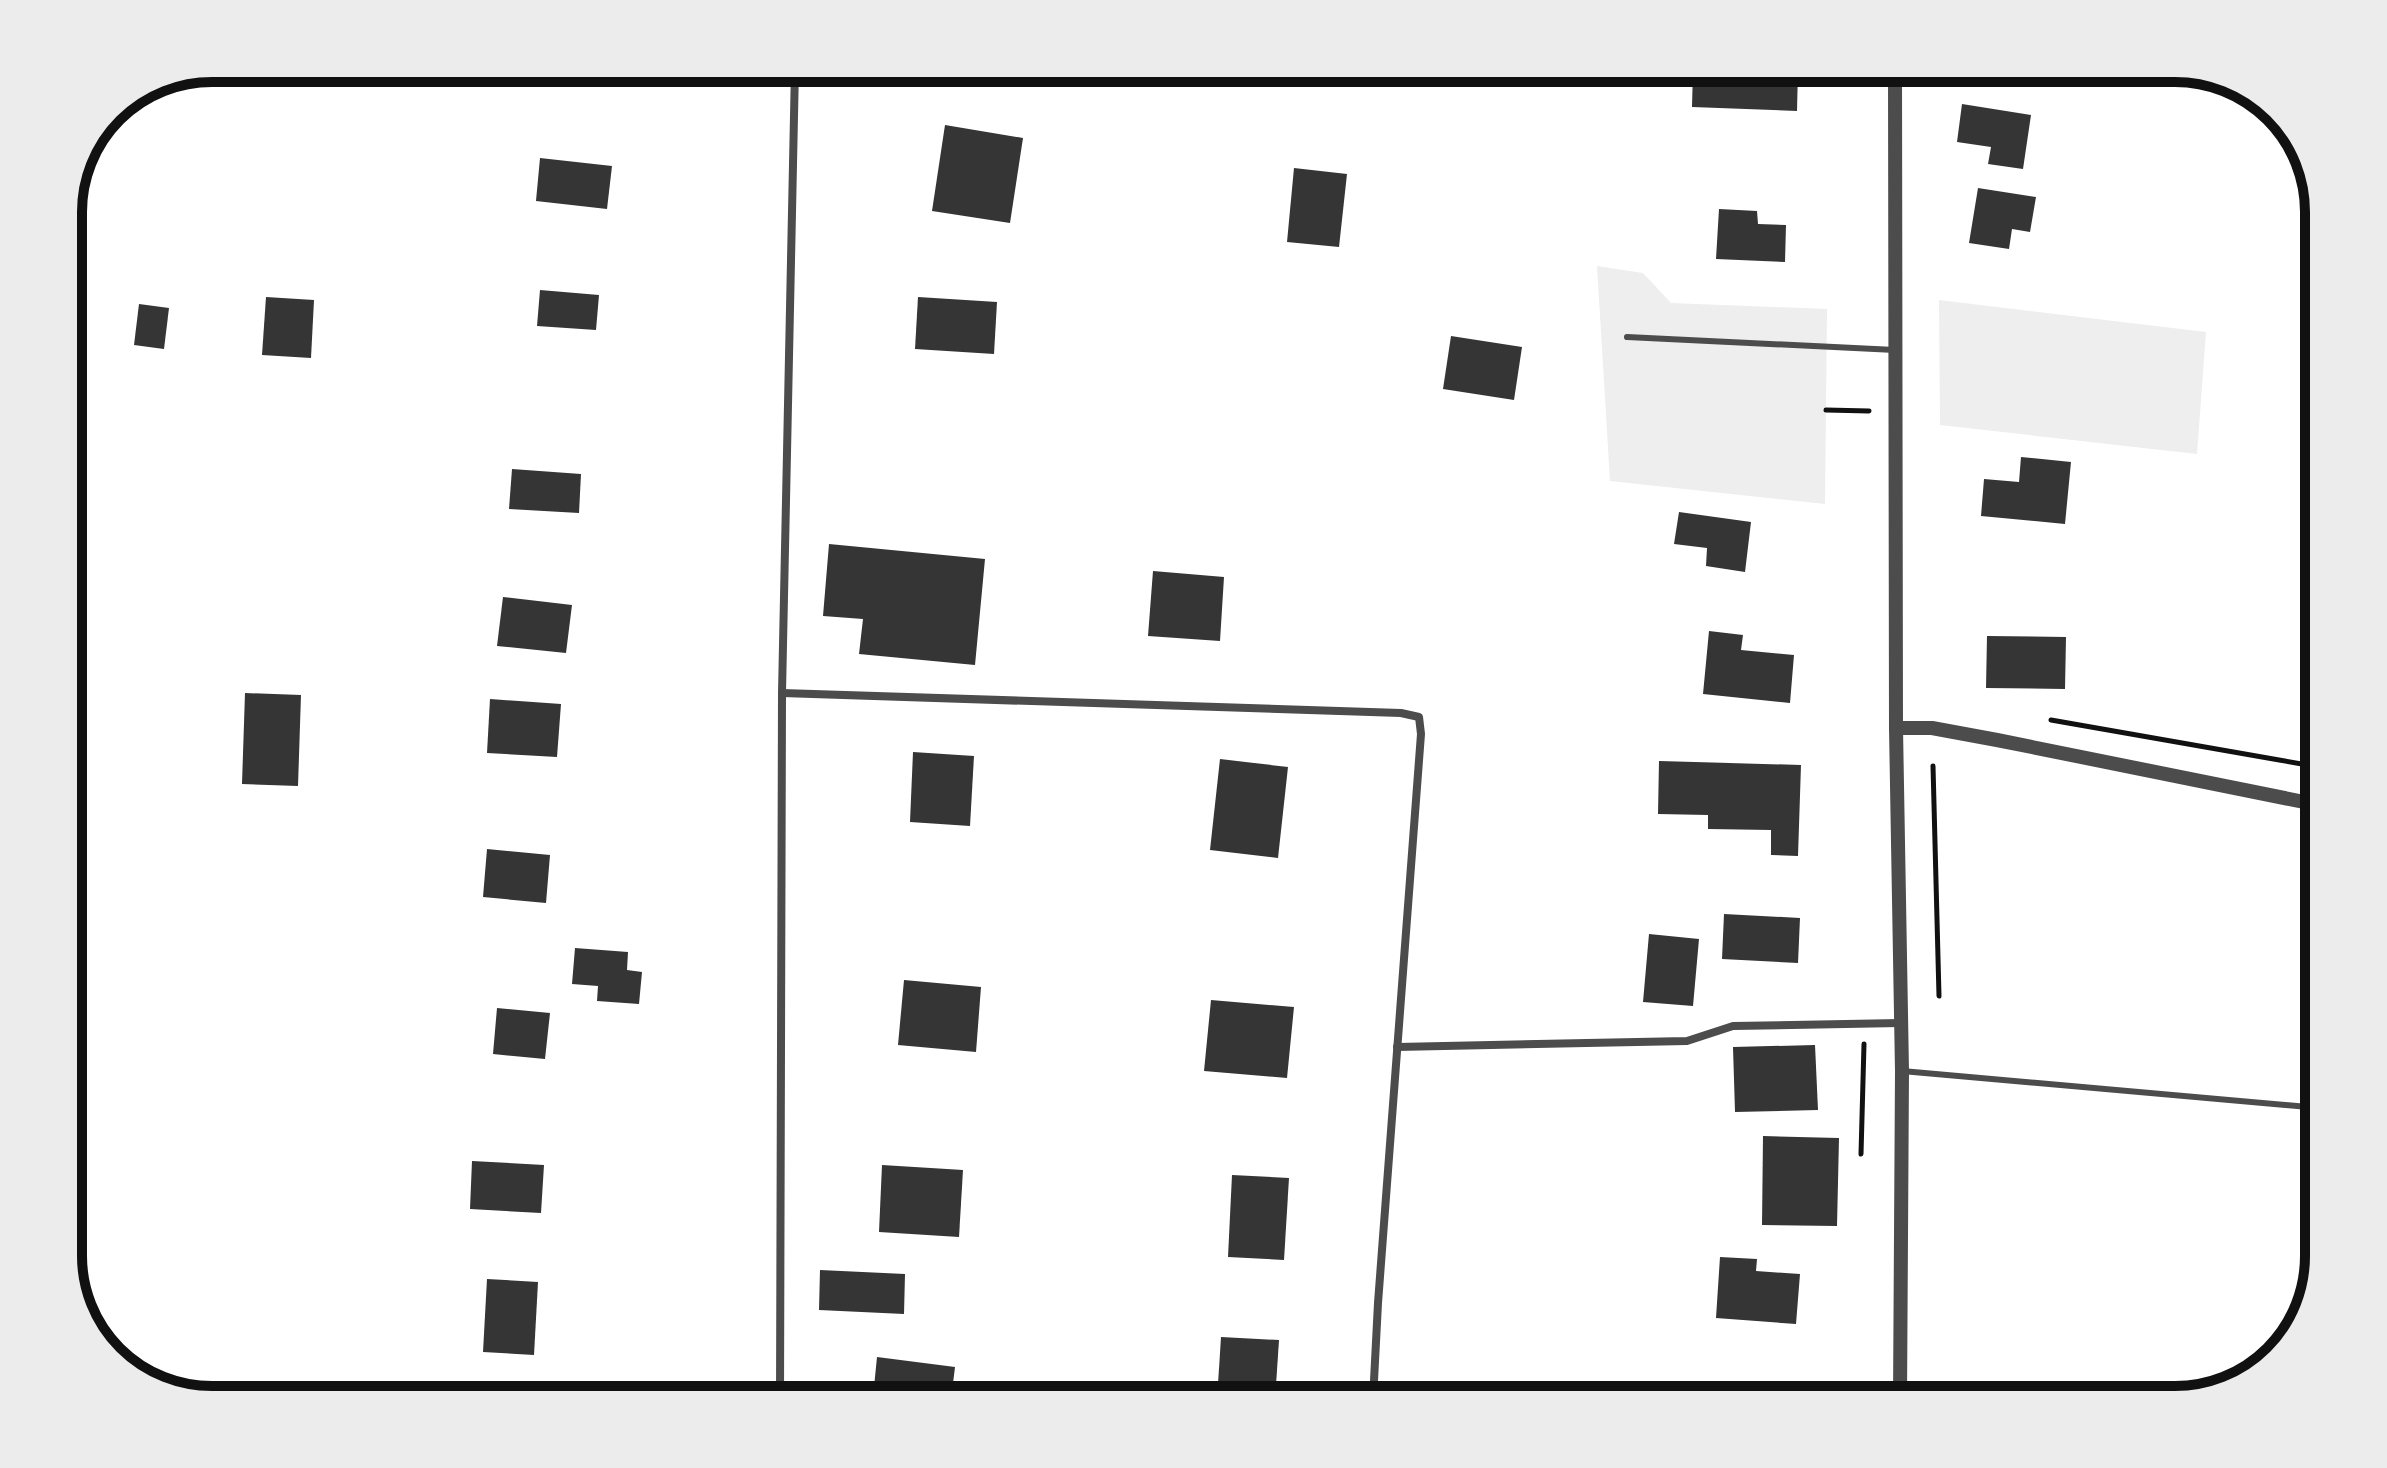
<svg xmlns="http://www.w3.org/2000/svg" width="2387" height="1468" font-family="Manrope,sans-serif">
  <rect width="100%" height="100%" fill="#fff"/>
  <!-- green -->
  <g fill="#eee">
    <path d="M1597 266 1643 273 1671 303 1827 309 1825 504 1610 481Z"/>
    <path d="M1939 300 2206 332 2197 454 1940 425Z"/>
  </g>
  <!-- building -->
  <g fill="#353535">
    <path d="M1693 68 1798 69 1797 111 1692 107Z"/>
    <path d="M1962 104 2031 115 2023 169 1988 164 1991 147 1957 142Z"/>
    <path d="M945 125 1023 138 1010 223 932 211Z"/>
    <path d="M540 158 612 166 607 209 536 201Z"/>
    <path d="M1294 168 1347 174 1339 247 1287 242Z"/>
    <path d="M1978 188 2036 197 2030 232 2012 229 2009 249 1969 243Z"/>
    <path d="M1719 209 1757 211 1758 224 1786 225 1785 262 1716 259Z"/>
    <path d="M540 290 599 295 596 330 537 326Z"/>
    <path d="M266 297 314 300 311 358 262 355Z"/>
    <path d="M918 297 997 302 994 354 915 349Z"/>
    <path d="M139 304 169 308 164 349 134 345Z"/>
    <path d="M1451 336 1522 347 1514 400 1443 389Z"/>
    <path d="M2021 457 2071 462 2065 524 1981 516 1984 479 2019 482Z"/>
    <path d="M512 469 581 474 579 513 509 509Z"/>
    <path d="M1679 512 1751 522 1745 572 1706 566 1707 548 1674 544Z"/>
    <path d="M829 544 985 559 975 665 859 654 863 619 823 616Z"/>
    <path d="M1153 571 1224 577 1220 641 1148 636Z"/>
    <path d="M503 597 572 605 566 653 497 646Z"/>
    <path d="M1709 631 1743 635 1741 650 1794 655 1790 703 1703 694Z"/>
    <path d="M1987 636 2066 637 2065 689 1986 688Z"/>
    <path d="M245 693 301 695 298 786 242 784Z"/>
    <path d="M490 699 561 704 557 757 487 753Z"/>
    <path d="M913 752 974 756 970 826 910 822Z"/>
    <path d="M1220 759 1288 767 1278 858 1210 850Z"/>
    <path d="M1659 761 1801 765 1798 856 1771 855V830L1708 829V815L1658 814Z"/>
    <path d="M487 849 550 855 546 903 483 897Z"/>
    <path d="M1724 914 1800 918 1798 963 1722 959Z"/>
    <path d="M1649 934 1699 939 1693 1006 1643 1002Z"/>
    <path d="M575 948 628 952 627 970 642 972 639 1004 597 1001 598 986 572 984Z"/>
    <path d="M904 980 981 987 976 1052 898 1045Z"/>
    <path d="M1211 1000 1294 1007 1287 1078 1204 1071Z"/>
    <path d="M497 1008 550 1013 545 1059 493 1054Z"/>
    <path d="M1815 1045 1818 1110 1735 1112 1733 1047Z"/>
    <path d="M1763 1136 1839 1138 1837 1226 1762 1225Z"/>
    <path d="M472 1161 544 1165 541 1213 470 1209Z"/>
    <path d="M882 1165 963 1170 959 1237 879 1232Z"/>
    <path d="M1232 1175 1289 1178 1284 1260 1228 1257Z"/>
    <path d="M1720 1257 1757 1259 1756 1271 1800 1274 1796 1324 1716 1318Z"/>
    <path d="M820 1270 905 1274 904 1314 819 1310Z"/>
    <path d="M487 1279 538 1282 534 1355 483 1352Z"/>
    <path d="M1221 1337 1279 1340 1275 1400H1217Z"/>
    <path d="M877 1357 955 1367 951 1400H858L860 1385 874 1387Z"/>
  </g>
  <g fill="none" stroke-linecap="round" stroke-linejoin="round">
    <!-- path -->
    <g stroke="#111" stroke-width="5">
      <path d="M1826 410 1869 411"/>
      <path d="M2051 720 2319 767"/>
      <path d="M1933 766 1939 996"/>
      <path d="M1861 1154 1864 1044"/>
    </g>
    <!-- service -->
    <g stroke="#4c4c4c" stroke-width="6">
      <path d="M1627 337 1895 350"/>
      <path d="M1902 1071 2319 1108"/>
    </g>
    <!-- minor -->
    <g stroke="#4c4c4c" stroke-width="8">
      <path d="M782 693 1401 713 1419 717 1421 734 1378 1303 1373 1400"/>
      <path d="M1397 1047 1687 1041 1733 1026 1900 1023"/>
      <path d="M780 1400 782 693 795 68"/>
    </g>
    <!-- tertiary -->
    <g stroke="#4c4c4c" stroke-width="14">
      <path d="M1895 68 1896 728 1902 1071 1900 1400"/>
      <path d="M1896 728H1932L1997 740 2319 805"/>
    </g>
  </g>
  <!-- crop -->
  <path d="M0 0H2387V1468H0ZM212 82H2175A130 130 0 0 1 2305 212V1256A130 130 0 0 1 2175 1386H212A130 130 0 0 1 82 1256V212A130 130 0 0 1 212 82Z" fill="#ececec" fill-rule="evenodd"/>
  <path fill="none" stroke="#111" stroke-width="10" d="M212 82H2175A130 130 0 0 1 2305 212V1256A130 130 0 0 1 2175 1386H212A130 130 0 0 1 82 1256V212A130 130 0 0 1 212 82Z"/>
</svg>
